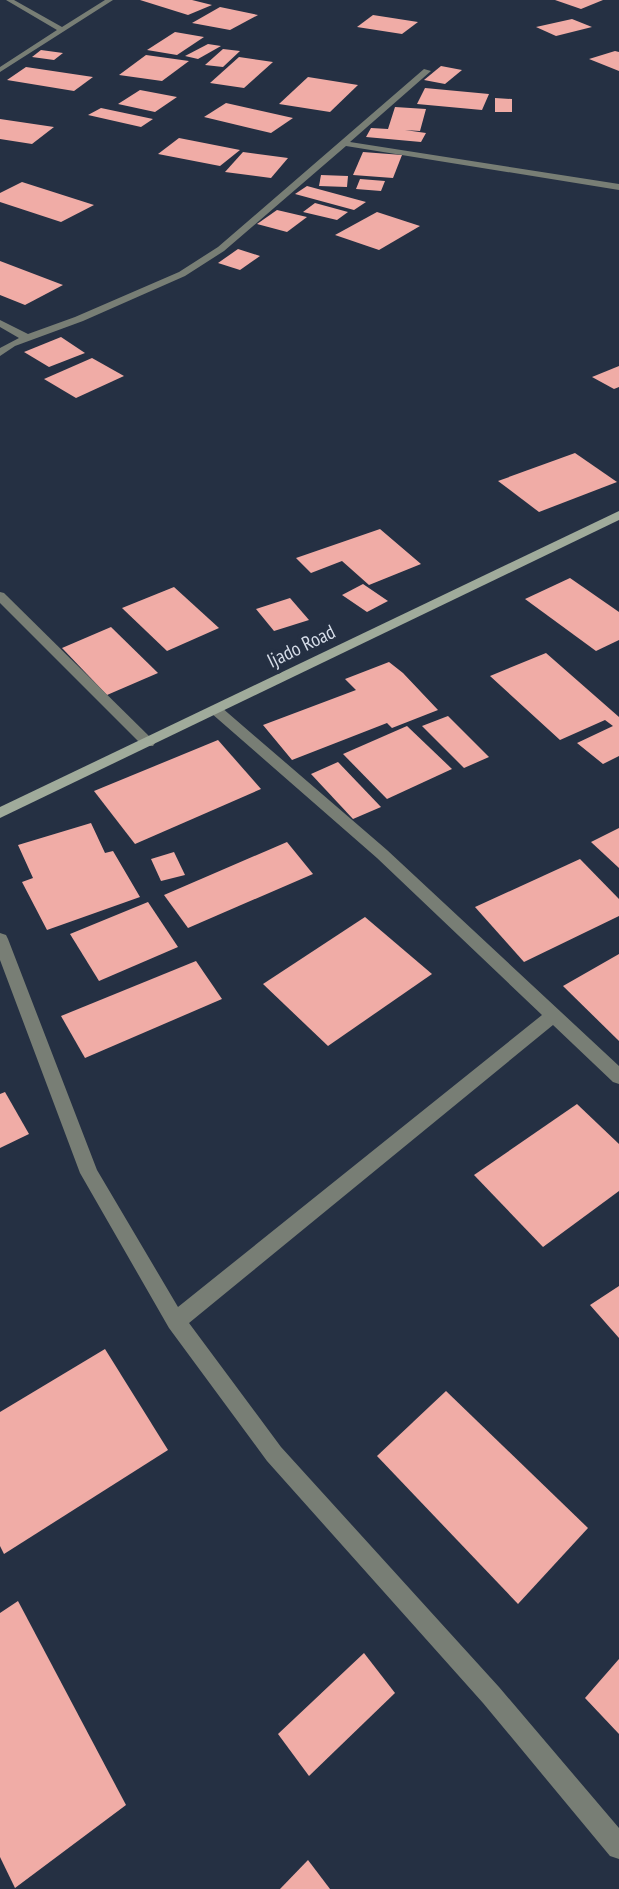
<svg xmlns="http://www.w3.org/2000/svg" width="619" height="1889" font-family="'PT Sans Narrow',sans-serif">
  <rect width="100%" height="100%" fill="#253043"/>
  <!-- building -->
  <g fill="#f0aca6">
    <path d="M140 0H192L212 5 188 15Z"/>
    <path d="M555 0H603L581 9Z"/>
    <path d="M220 7 258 15 230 30 192 23Z"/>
    <path d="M373 15 418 22 402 34 357 27Z"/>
    <path d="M572 19 592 27 556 36 536 27Z"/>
    <path d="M175 32 204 37 177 55 147 50Z"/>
    <path d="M208 44 221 46 198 59 185 56Z"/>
    <path d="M223 49 240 51 223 67 205 65Z"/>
    <path d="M41 50 63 53 54 60 32 57Z"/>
    <path d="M615 51 619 52V71L589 59Z"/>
    <path d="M146 55 189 61 162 81 119 75Z"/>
    <path d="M239 57 273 62 244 88 210 83Z"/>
    <path d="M441 66 462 70 445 84 424 80Z"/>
    <path d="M26 67 93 77 74 91 7 80Z"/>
    <path d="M308 77 358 85 330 112 279 104Z"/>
    <path d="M425 88 489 94 482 110 417 104Z"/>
    <path d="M140 90 177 97 155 112 118 104Z"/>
    <path d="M495 98 512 99V112H495Z"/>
    <path d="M226 103 293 118 271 133 204 117Z"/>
    <path d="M395 107 426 109 420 131 405 130 426 133 421 142 366 137 371 128 388 129Z"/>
    <path d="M101 108 153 119 141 127 88 115Z"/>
    <path d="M0 119 54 127 32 144 0 139Z"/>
    <path d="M179 138 240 150 220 166 158 154Z"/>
    <path d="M243 152 288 158 271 178 225 172Z"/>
    <path d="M363 152 402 155 393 178 353 175Z"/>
    <path d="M321 175 348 176 347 187 319 186Z"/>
    <path d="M360 179 385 181 381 191 356 189Z"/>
    <path d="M22 182 94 205 61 222 0 202V193Z"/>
    <path d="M307 186 366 202 354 210 295 194Z"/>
    <path d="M315 203 348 212 337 220 303 212Z"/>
    <path d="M277 210 307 217 287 232 257 224Z"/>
    <path d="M377 212 420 226 379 250 335 235Z"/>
    <path d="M238 249 260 256 240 270 218 263Z"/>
    <path d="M0 261 63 285 25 305 0 295Z"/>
    <path d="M61 337 85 353 49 367 24 352Z"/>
    <path d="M92 358 124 376 76 398 44 379Z"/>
    <path d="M619 366V387L614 389 592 377Z"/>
    <path d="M575 453 617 482 539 512 498 481Z"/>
    <path d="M380 529 421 564 369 585 342 561 311 573 296 558Z"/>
    <path d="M570 578 619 612V640L596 651 525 599Z"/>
    <path d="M363 584 388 601 367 612 342 595Z"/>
    <path d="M174 587 219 628 167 651 122 608Z"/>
    <path d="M290 598 309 620 274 631 256 609Z"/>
    <path d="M111 627 158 673 107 695 62 648Z"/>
    <path d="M546 653 619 717V756L603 764 577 743 613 726 605 720 560 740 490 676Z"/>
    <path d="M389 662 403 673 438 710 392 728 387 723 292 760 263 725 356 690 345 679Z"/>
    <path d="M448 716 489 757 464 768 422 726Z"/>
    <path d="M407 726 452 769 387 799 343 754Z"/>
    <path d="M218 740 261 789 135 844 94 791Z"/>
    <path d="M338 762 381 807 353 819 311 774Z"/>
    <path d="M91 823 105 853 113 851 140 897 47 930 22 882 33 878 18 845Z"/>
    <path d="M619 828V868L591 842Z"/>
    <path d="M287 842 313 874 188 928 164 895Z"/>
    <path d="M174 852 185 875 161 881 151 859Z"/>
    <path d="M580 859 619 899V916L524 962 475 907Z"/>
    <path d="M148 902 178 947 99 981 70 934Z"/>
    <path d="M365 917 432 974 328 1046 263 984Z"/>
    <path d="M619 954V1041L563 986Z"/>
    <path d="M196 961 222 999 85 1058 61 1016Z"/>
    <path d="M5 1092 29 1134 0 1148V1094Z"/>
    <path d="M577 1104 619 1144V1191L543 1247 474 1175Z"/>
    <path d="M619 1286V1338L590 1305Z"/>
    <path d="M105 1349 168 1450 4 1554 0 1546V1412Z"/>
    <path d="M446 1391 588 1528 518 1604 377 1456Z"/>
    <path d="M18 1601 126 1805 15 1888 0 1857V1613Z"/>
    <path d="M364 1653 395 1693 309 1776 278 1734Z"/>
    <path d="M619 1659V1734L585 1698Z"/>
    <path d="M308 1860 330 1889H280Z"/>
  </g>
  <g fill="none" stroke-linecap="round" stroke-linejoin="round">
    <!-- street -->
    <g fill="#787e75" fill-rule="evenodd">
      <path d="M6 0H14L62 27 105 0H113L0 72V67L57 30Z"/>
      <path d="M424 69 431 71 350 142 619 184V190L346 146 224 251 185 276 83 321 15 346 0 356V348L19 338 0 327V320L28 334 75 317 179 272 218 247Z"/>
      <path d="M0 592 4 593 153 740 155 743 153 746H143L0 603Z"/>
      <path d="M216 705 221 707 387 850 619 1066V1084L613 1082 553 1025 189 1323 281 1447 499 1687 619 1828V1859L610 1856 483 1703 267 1461 169 1328 80 1173 0 960V933L6 935 8 939 97 1170 178 1307 542 1015 377 858 211 713 209 710Z"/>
    </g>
    <!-- secondary -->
    <path fill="#a0ab9b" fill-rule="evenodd" d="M619 511V520L0 818V807Z"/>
  </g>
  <g text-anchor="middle" stroke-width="8" stroke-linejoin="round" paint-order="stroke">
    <!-- street labels -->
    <g font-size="20" fill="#d5dce8" stroke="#253043">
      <text transform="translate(301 646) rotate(-26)" y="7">Ijado Road</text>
    </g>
  </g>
</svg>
